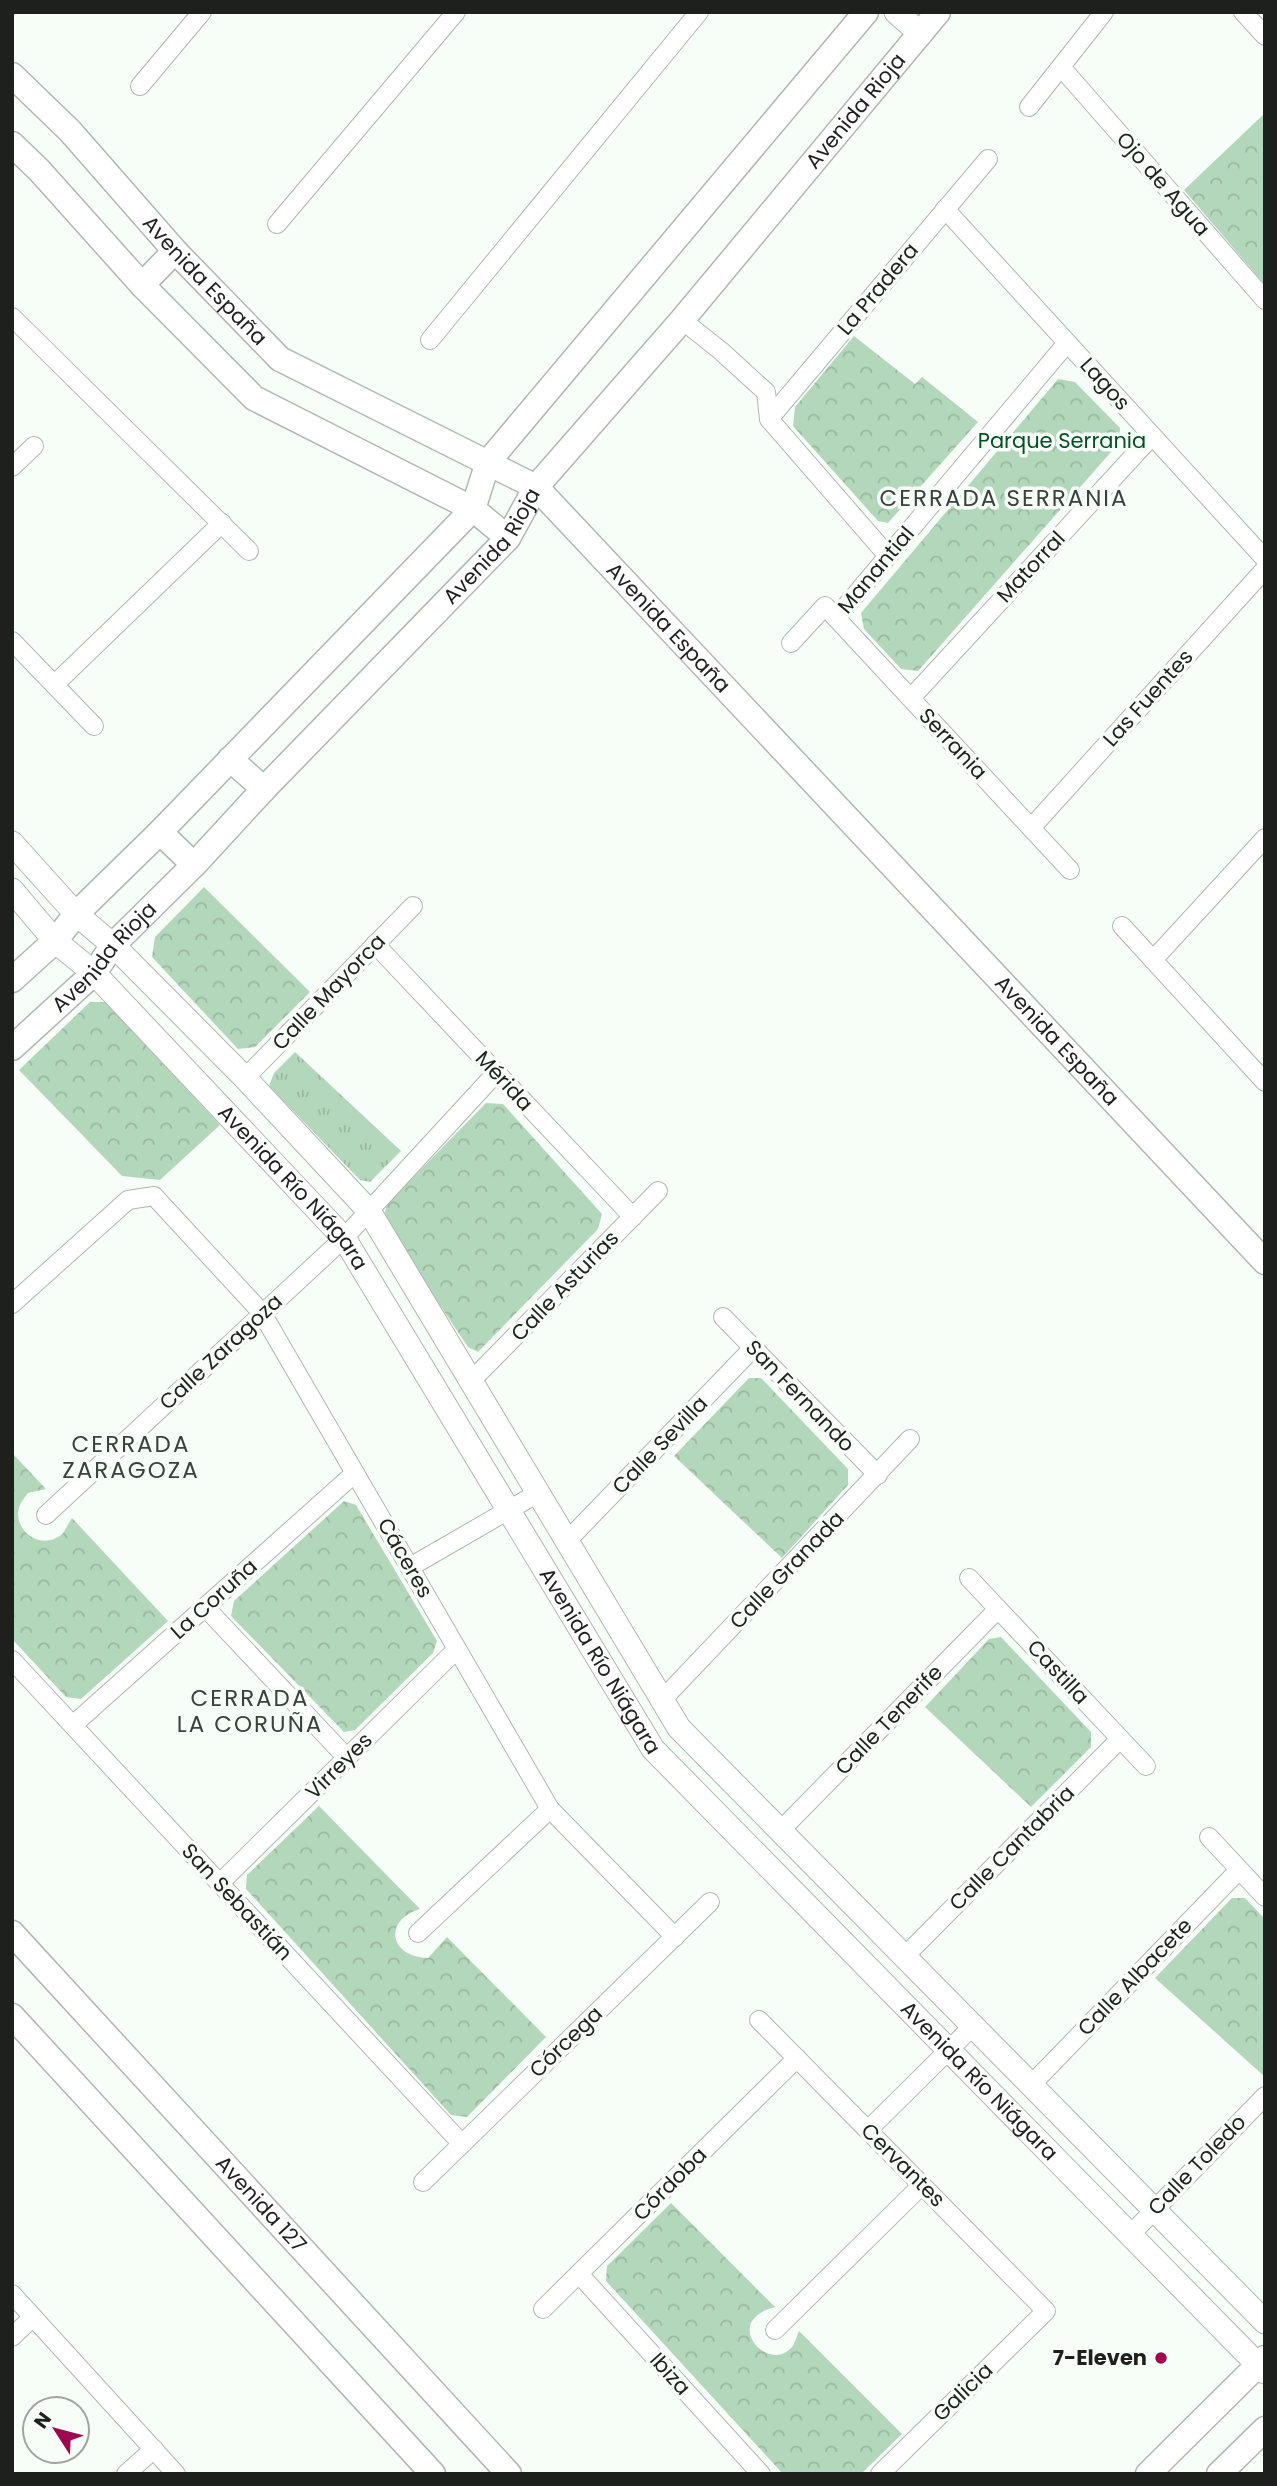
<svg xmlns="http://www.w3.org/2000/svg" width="1277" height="2486" font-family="Poppins,sans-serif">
  <defs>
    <pattern id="grass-tufts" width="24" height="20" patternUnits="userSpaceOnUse" patternTransform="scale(1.75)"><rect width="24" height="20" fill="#b3d7ba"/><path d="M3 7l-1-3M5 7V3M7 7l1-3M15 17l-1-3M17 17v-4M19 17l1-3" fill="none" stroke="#9ab89f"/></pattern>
    <pattern id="park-crowns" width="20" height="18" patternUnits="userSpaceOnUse" patternTransform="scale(1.75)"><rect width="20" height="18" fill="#b3d7ba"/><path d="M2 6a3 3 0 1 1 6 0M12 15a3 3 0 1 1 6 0" fill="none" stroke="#9ab89f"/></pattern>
  </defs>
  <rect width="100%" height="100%" fill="#f7fef8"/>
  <!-- grass -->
  <path fill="url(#grass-tufts)" d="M295 1052 401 1151 370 1182 360 1180 269 1086 274 1073Z"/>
  <!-- park -->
  <g fill="url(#park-crowns)">
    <path d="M1265 113V285L1184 190Z"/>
    <path d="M854 336 915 384 922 377 978 422 888 523 878 521 793 426 795 407Z"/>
    <path d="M1058 379 1075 382 1120 428 1119 443 918 671 901 669 864 629 861 613Z"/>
    <path d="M204 887 310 992 255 1047 238 1049 152 957 155 937Z"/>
    <path d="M90 1002H105L220 1125 160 1180 122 1176 19 1070Z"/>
    <path d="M486 1103 503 1104 602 1214 598 1229 478 1352 468 1347 383 1220 387 1204Z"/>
    <path d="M749 1378H761L848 1469V1485L782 1558 674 1456Z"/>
    <path d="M12 1453 46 1489 28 1493C25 1497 20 1503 19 1508 13 1533 44 1552 63 1533 66 1529 69 1522 72 1518L168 1621 81 1699 66 1697 12 1639Z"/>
    <path d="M344 1501 356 1505 437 1641 433 1653 355 1730 344 1732 231 1616 234 1601Z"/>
    <path d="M1001 1637 1091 1732V1747L1031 1807 925 1707 989 1639Z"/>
    <path d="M319 1806 420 1909C383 1920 389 1957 428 1958L447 1937 546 2037 467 2117 451 2115 246 1889 247 1875Z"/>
    <path d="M1232 1898H1245L1265 1919 1264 2076 1155 1978Z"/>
    <path d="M671 2203 775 2307C720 2321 768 2375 792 2347 795 2343 797 2336 799 2331L902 2434 861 2474H783L606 2281 607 2266Z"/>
  </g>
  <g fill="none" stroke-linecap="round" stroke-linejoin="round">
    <defs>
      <g id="minor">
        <path d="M1243 12 1265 36"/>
        <path d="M1061 67 1265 300"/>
        <path d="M140 86 202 12"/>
        <path d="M1029 107 1104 12"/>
        <path d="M945 209 1265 559"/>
        <path d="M277 224 456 12"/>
        <path d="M12 317 249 551"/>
        <path d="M682 320 721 351 766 392 769 419 888 556"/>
        <path d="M430 340 699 12"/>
        <path d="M769 419 988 159"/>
        <path d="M12 467 34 446"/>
        <path d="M836 618 1070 870"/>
        <path d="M12 641 94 726"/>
        <path d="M791 643 825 606 836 618 1067 343"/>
        <path d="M55 684 222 523"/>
        <path d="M911 698 1152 436"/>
        <path d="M1031 828 1265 569"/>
        <path d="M1122 926 1265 1082"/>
        <path d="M375 944 633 1217"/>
        <path d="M1153 960 1265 838"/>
        <path d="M245 1078 413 906"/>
        <path d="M12 1304 128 1200 154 1196 262 1313 550 1809 675 1937"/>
        <path d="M723 1317 878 1475"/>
        <path d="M471 1381 658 1191"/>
        <path d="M46 1515 344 1238 496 1073"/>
        <path d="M567 1541 753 1348"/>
        <path d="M410 1567 538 1493"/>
        <path d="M969 1578 1146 1766"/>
        <path d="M205 1607 347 1758"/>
        <path d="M12 1660 462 2144"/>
        <path d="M662 1700 910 1439"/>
        <path d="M73 1725 355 1473"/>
        <path d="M780 1831 998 1609"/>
        <path d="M1209 1837 1265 1897"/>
        <path d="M220 1883 457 1649"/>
        <path d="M418 1933 550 1809"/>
        <path d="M904 1957 1120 1739"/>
        <path d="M759 2020 1046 2311 880 2474"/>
        <path d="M1031 2085 1239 1870"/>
        <path d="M868 2130 973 2026"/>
        <path d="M423 2182 710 1902"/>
        <path d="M1130 2235 1265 2096"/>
        <path d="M579 2274 761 2474"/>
        <path d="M12 2294 176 2474"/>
        <path d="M543 2309 797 2058"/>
        <path d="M775 2330 922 2185"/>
        <path d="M12 2337 33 2317"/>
        <path d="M126 2474 154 2449"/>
      </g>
      <g id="tertiary">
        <path d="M896 12 921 34"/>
        <path d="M12 843 76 914 113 945 245 1078 369 1211 679 1728 1265 2322"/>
        <path id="s1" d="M12 890 55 941 94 973 344 1238 653 1749 1265 2372"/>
      </g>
      <g id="secondary">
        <path id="s2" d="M12 75 70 131 175 251 280 359 536 487 1265 1262"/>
        <path d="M12 144 39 170 142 285 254 398 473 509 508 538"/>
        <path d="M142 285 175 251"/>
        <path d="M230 759 264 789"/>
        <path d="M160 832 194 865"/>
        <path d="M12 980 55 941 76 914 160 832 473 509 488 462 866 12"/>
        <path id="s3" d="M12 1048 94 973 113 945 194 865 264 789 508 538 536 487 682 320 938 12"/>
        <path id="s4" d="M12 1933 509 2474"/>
        <path d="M12 2016 433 2474"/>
        <path d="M1148 2474 1265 2358"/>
        <path d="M1219 2474 1265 2429"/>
      </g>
    </defs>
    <!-- minor casing -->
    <use href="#minor" stroke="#b0b7b2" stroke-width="20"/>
    <!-- tertiary casing -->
    <use href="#tertiary" stroke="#b0b7b2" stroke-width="25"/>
    <!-- secondary casing -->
    <use href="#secondary" stroke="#b0b7b2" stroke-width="27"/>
    <!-- minor -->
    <use href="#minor" stroke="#fff" stroke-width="18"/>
    <!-- tertiary -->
    <use href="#tertiary" stroke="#fff" stroke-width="23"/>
    <!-- secondary -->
    <use href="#secondary" stroke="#fff" stroke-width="24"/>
  </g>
  <!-- markers -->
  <circle fill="#9e0850" stroke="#f7fef8" stroke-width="2.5" cx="1161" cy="2358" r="7"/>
  <g text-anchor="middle" stroke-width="7" stroke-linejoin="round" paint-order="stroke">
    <!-- street labels -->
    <g font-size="21" fill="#1e201e" stroke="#f7fef8">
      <text dy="7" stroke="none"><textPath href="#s3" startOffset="1264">Avenida Rioja</textPath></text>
      <text transform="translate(1163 184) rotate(49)" y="7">Ojo de Agua</text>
      <text dy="7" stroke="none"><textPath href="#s2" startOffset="282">Avenida España</textPath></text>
      <text transform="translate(878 289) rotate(-50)" y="7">La Pradera</text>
      <text transform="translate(1105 384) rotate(48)" y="7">Lagos</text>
      <text dy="7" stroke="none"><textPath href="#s3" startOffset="696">Avenida Rioja</textPath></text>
      <text transform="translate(1031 567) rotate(-47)" y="7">Matorral</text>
      <text transform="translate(876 570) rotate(-50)" y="7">Manantial</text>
      <text dy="7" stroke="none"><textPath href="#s2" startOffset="870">Avenida España</textPath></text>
      <text transform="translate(1148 698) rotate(-48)" y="7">Las Fuentes</text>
      <text transform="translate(953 744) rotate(47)" y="7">Serrania</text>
      <text dy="7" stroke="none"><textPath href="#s3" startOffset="130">Avenida Rioja</textPath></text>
      <text transform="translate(329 992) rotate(-46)" y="7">Calle Mayorca</text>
      <text dy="7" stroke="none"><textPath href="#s2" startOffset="1437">Avenida España</textPath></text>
      <text transform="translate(504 1081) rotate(47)" y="7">Mérida</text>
      <text dy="7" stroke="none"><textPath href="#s1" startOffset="410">Avenida Río Niágara</textPath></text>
      <text transform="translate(565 1286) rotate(-46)" y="7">Calle Asturias</text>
      <text transform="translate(221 1352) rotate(-43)" y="7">Calle Zaragoza</text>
      <text transform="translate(800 1396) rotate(46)" y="7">San Fernando</text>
      <text transform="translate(660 1445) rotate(-46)" y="7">Calle Sevilla</text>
      <text transform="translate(405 1558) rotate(60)" y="7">Cáceres</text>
      <text transform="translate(787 1570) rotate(-46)" y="7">Calle Granada</text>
      <text transform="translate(214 1599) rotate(-42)" y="7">La Coruña</text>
      <text dy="7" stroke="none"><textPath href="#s1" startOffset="976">Avenida Río Niágara</textPath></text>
      <text transform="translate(1058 1672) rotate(47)" y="7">Castilla</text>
      <text transform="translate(889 1720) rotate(-46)" y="7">Calle Tenerife</text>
      <text transform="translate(339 1766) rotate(-45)" y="7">Virreyes</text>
      <text transform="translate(1012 1848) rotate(-45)" y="7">Calle Cantabria</text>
      <text transform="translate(237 1902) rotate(47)" y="7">San Sebastián</text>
      <text transform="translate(1135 1977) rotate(-46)" y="7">Calle Albacete</text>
      <text transform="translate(566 2042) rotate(-44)" y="7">Córcega</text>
      <text dy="7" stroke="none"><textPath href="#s1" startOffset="1544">Avenida Río Niágara</textPath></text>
      <text transform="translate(903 2165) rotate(45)" y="7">Cervantes</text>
      <text transform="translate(1197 2165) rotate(-46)" y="7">Calle Toledo</text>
      <text transform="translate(670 2184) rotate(-45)" y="7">Córdoba</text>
      <text dy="7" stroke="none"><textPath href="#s4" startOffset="368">Avenida 127</textPath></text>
      <text transform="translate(670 2374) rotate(48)" y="7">Ibiza</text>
      <text transform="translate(963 2392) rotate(-44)" y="7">Galicia</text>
    </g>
    <!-- park labels -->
    <g font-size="21" fill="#044f25" stroke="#f7fef8">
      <text x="1062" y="448">Parque Serrania</text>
    </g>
    <!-- poi labels -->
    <g font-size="21" font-weight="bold" fill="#1e201e" stroke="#f7fef8" text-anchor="end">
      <text x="1147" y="2365">7-Eleven</text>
    </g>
    <!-- neighbourhood labels -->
    <g font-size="23" letter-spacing="2" fill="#3b413c" stroke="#f7fef8">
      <text x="1004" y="506">CERRADA SERRANIA</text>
      <text x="131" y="1452">CERRADA<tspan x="131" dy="26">ZARAGOZA</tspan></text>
      <text x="250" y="1706">CERRADA<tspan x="250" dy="26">LA CORUÑA</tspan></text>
    </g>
  </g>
  <!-- border -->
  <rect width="1277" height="2486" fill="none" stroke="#1e201e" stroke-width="28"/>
  <!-- north arrow -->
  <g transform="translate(56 2430) rotate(306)"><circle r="33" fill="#f7fef8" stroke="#a0a5a1" stroke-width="2"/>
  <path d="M0-5L12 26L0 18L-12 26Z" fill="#9e0850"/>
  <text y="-10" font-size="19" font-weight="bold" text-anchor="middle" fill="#1e201e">N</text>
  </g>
</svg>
